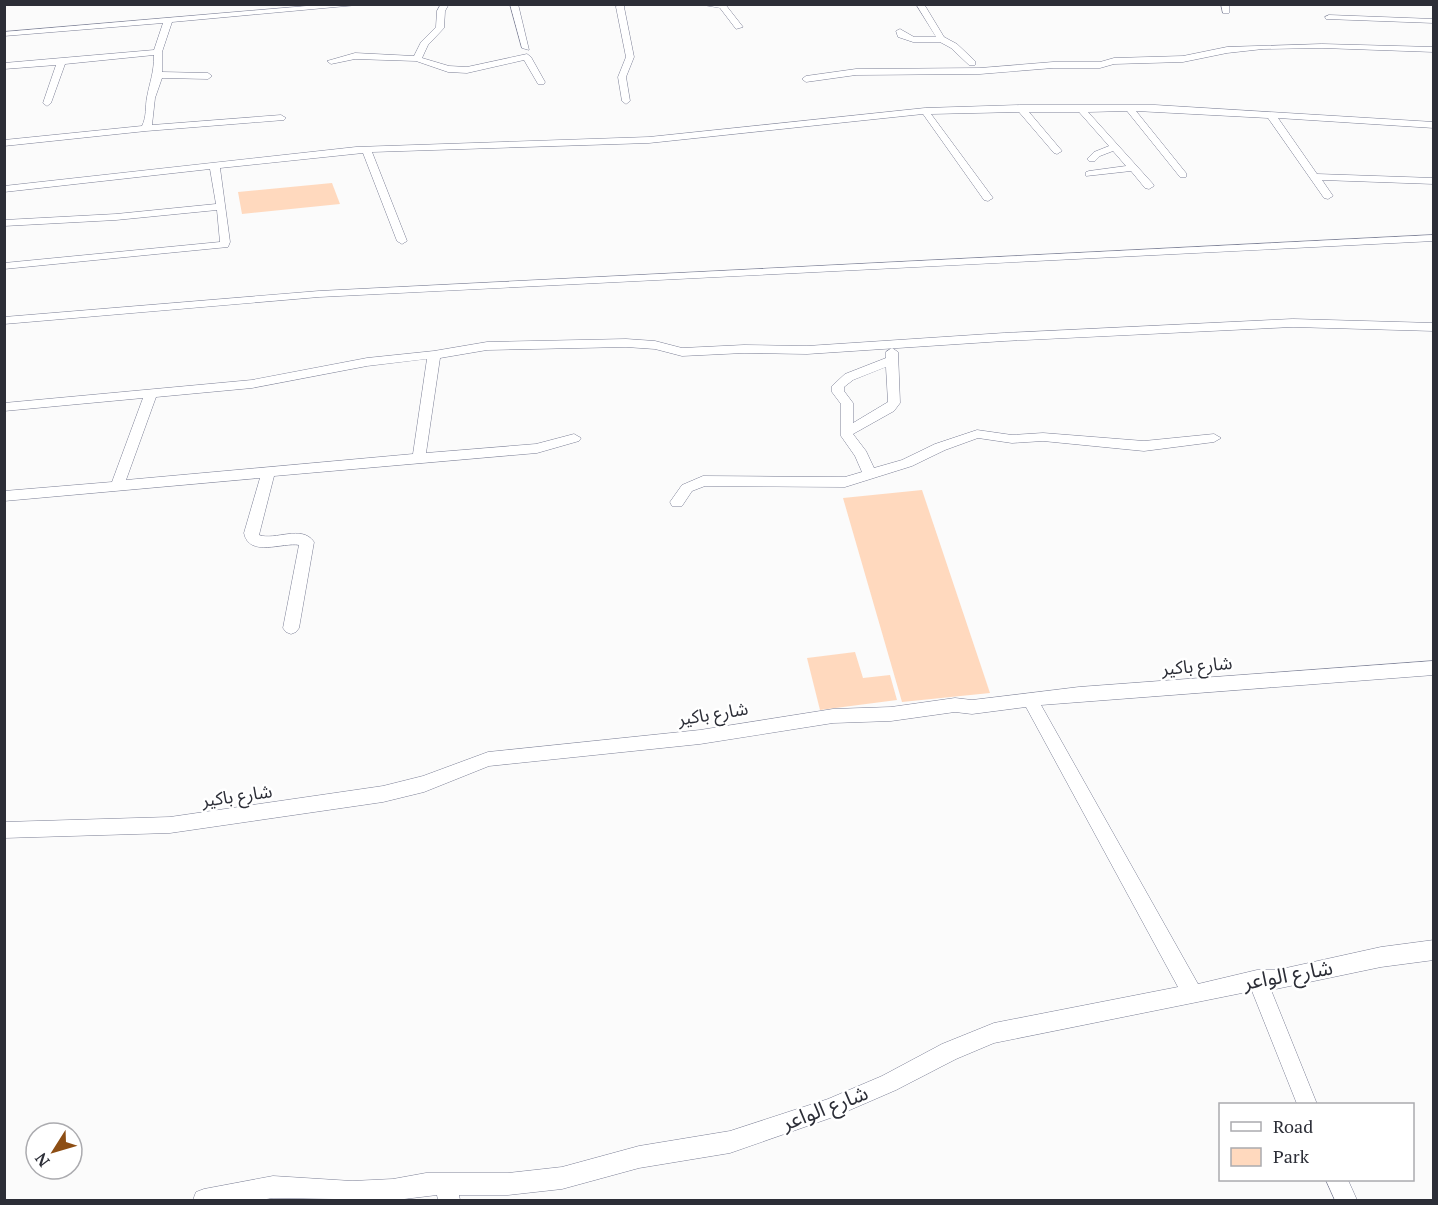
<svg xmlns="http://www.w3.org/2000/svg" width="1438" height="1205" font-family="'PT Serif','Noto Sans Arabic',serif">
  <rect width="100%" height="100%" fill="#fbfbfb"/>
  <!-- green -->
  <g fill="#ffd9be">
    <path d="M332 183 340 204 242 214 238 192Z"/>
    <path d="M922 490 990 693 902 702 843 498Z"/>
    <path d="M855 652 863 678 890 675 897 700 820 710 807 658Z"/>
  </g>
  <g fill="none" stroke-linecap="round" stroke-linejoin="round">
    <defs>
      <g id="minor">
        <path d="M330 4H368L172 22 162 52V72L208 73 212 76 208 79 162 78 155 98 152 125 281 115 286 118 284 120 146 131 4 146V140L142 126C147 116 145 107 147 97 150 81 154 73 154 55L65 64 51 103 47 106 43 103 56 65 4 69V63L154 50 163 23 4 36V32Z"/>
        <path d="M441 4H449L445 11 444 28 428 45 422 58 449 66 467 67 527 54 531 57 545 82 544 84H538L524 60 467 73 448 72 416 61 355 59 331 64 327 61 355 53 414 56 421 42 436 27 437 11Z"/>
        <path d="M510 4H518L529 50 522 48Z"/>
        <path d="M618 4H626L624 7 634 57 626 77 630 101 626 104 622 101 618 77 626 57 616 7Z"/>
        <path d="M698 4H725L743 27 736 29 720 8Z"/>
        <path d="M916 4H924L944 37 957 44 975 61V65H969L951 48 940 42H913L898 37 896 31 900 29 914 37H936Z"/>
        <path d="M1221 4H1229V13H1223Z"/>
        <path d="M1329 15 1434 19V23L1326 19 1325 17Z"/>
        <path d="M1322 44 1434 47V52L1322 48 1263 49 1227 53 1183 62 1114 64 1100 68H1053L980 74 856 75 806 82 802 79 806 76 856 69 980 68 1053 62H1100L1114 58 1183 56 1227 47Z"/>
        <path d="M1020 105H1155L1434 122V128L1278 118 1317 174 1434 178V184L1322 180 1333 196 1328 199 1324 198 1268 118 1136 111 1186 173V177H1180L1127 111 1088 112 1153 184 1154 186 1149 189 1145 188 1131 171 1086 176V172L1089 171 1126 166 1113 151 1100 156 1095 161H1089L1087 159 1094 152 1109 146 1079 112H1029L1062 151 1057 154 1054 153 1019 112 931 114 993 198 988 201 984 200 923 114 649 143 372 152 407 241 402 244 397 241 363 153 220 168 230 242 228 247 4 269V263L220 242 217 210 116 220 4 226V220L116 214 216 204 210 169 4 192V186L356 147 649 137 925 108Z"/>
        <path d="M1434 235V241L319 297 4 324V317L319 291Z"/>
        <path d="M1293 319 1434 323V331L1293 327 1004 341 807 354 744 353 682 356 655 349 626 347 487 350 440 358 426 453 536 444 574 434 581 438 579 441 537 453 274 476 259 535C275 541 302 524 314 542L299 628 296 632 291 634 286 632 283 628 299 545C283 542 249 558 244 533L260 478 4 501V491L112 482 143 398 4 411V403L252 380 367 358 434 351 487 342 626 339 655 341 682 348 744 345 807 346 1004 333ZM427 359 413 454 126 480 156 397 252 388 367 366Z"/>
        <path d="M892 348 898 352 900 403 894 411 853 434 866 451 874 468 902 460 935 444 977 430 1012 435 1043 433 1144 441 1214 434 1221 438 1214 442 1144 451 1043 441 1012 443 978 438 945 450 912 466 845 487 705 486 692 491 682 506H672L670 502 682 485 703 476 845 477 862 472 855 456 841 436V404L832 392V386L845 374 886 358V352ZM886 367 888 402 853 423V403L844 391V387L853 380Z"/>
        <path d="M1434 661V675L1041 705 1198 984 1257 970H1277L1381 947 1434 940V960L1381 967 1271 990 1317 1104H1297L1252 991 994 1043 956 1059 896 1090 836 1116 730 1153 639 1168 562 1189 508 1195H459L460 1200H438L437 1195 396 1200 273 1198 260 1200H193L196 1192 204 1189 273 1176 352 1181 393 1179 426 1173H508L562 1167 639 1146 730 1131 828 1099 882 1076 942 1044 994 1023 1178 987 1026 707 972 714 955 712 891 721 833 723 700 744 489 766 424 792 383 802 170 833 4 838V822L170 817 383 786 423 776 488 752 700 730 833 709 891 707 955 698 972 700 1079 687Z"/>
        <path d="M1326 1180H1348L1357 1200H1335Z"/>
      </g>
    </defs>
    <!-- minor casing -->
    <use href="#minor" stroke="#7b7f95" stroke-width="1"/>
    <!-- minor -->
    <use href="#minor" fill="#fff" fill-rule="evenodd"/>
  </g>
  <g text-anchor="middle" stroke-width="5" stroke-linejoin="round" paint-order="stroke">
    <!-- street labels -->
    <g font-size="18" fill="#2c2e37" stroke="#fff">
      <text transform="translate(1197 666) rotate(-5)" y="6">شارع باكير</text>
      <text transform="translate(713 714) rotate(-9)" y="6">شارع باكير</text>
      <text transform="translate(237 796) rotate(-8)" y="6">شارع باكير</text>
    </g>
    <!-- near-street labels -->
    <g font-size="21" fill="#2c2e37" stroke="#fff">
      <text transform="translate(1288 975) rotate(-10)" y="7">شارع الواعر</text>
      <text transform="translate(825 1108) rotate(-21)" y="7">شارع الواعر</text>
    </g>
  </g>
  <!-- border -->
  <rect width="1438" height="1205" fill="none" stroke="#2c2e37" stroke-width="12"/>
  <!-- legend -->
  <rect x="1219" y="1103" width="195" height="78" fill="#ffffff" stroke="#ababaf" stroke-width="1.5"/>
  <rect x="1231" y="1122" width="30" height="9" fill="#ffffff" stroke="#ababaf" stroke-width="1.5"/>
  <text x="1273" y="1133" font-size="18" fill="#2c2e37">Road</text>
  <rect x="1231" y="1148" width="30" height="18" fill="#ffd9be" stroke="#ababaf" stroke-width="1.5"/>
  <text x="1273" y="1163" font-size="18" fill="#2c2e37">Park</text>
  <!-- north arrow -->
  <g transform="translate(54 1151) rotate(233)"><circle r="28" fill="#ffffff" stroke="#ababaf" stroke-width="1.5"/>
  <path d="M0-4.5L10 22L0 15L-10 22Z" fill="#8d4e14"/>
  <text y="-9" font-size="16" font-weight="bold" text-anchor="middle" fill="#2c2e37">N</text>
  </g>
</svg>
